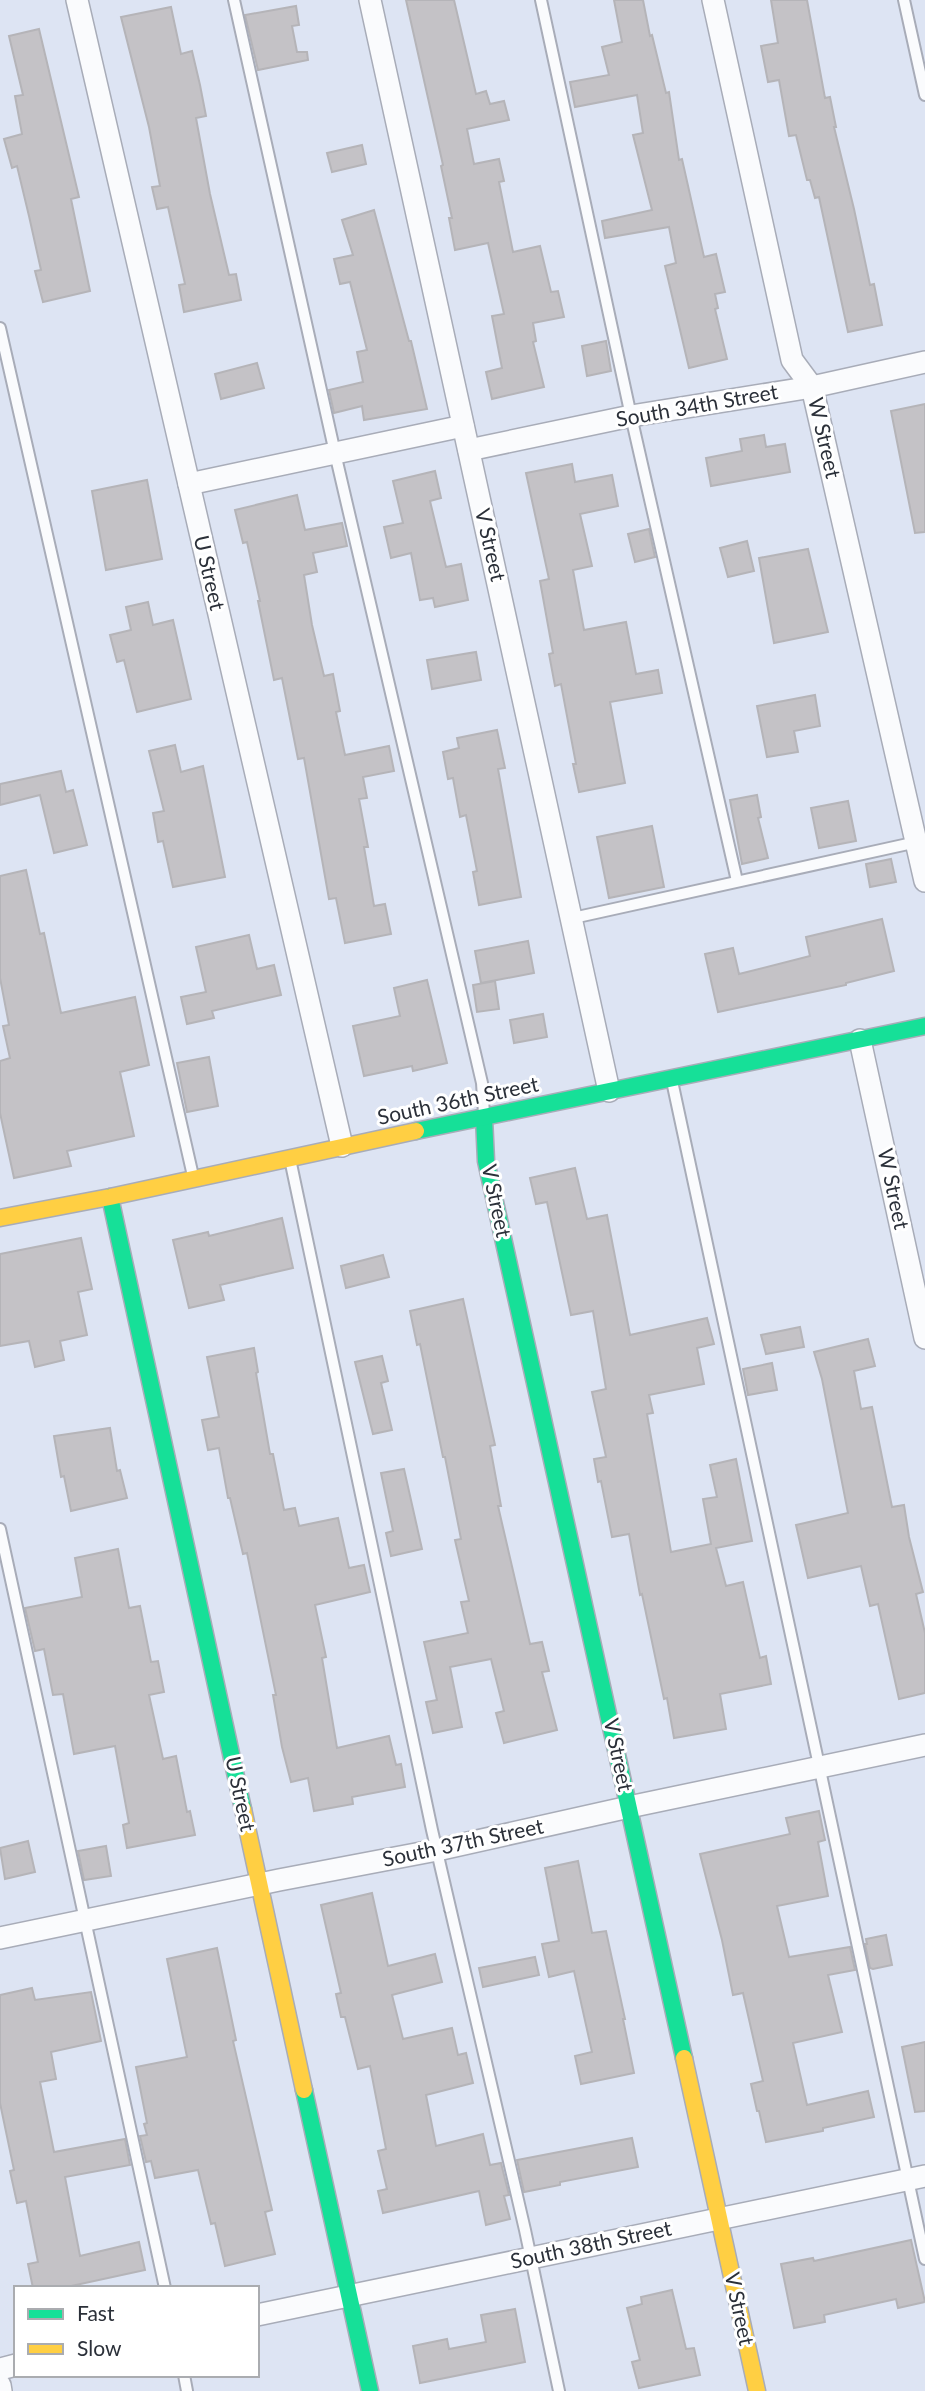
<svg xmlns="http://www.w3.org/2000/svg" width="925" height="2391" font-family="Lato,sans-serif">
  <rect width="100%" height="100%" fill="#dde4f3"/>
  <!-- building -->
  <g fill="#c4c2c6" stroke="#b5b4b8" stroke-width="2">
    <path d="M406 0H454L476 94 486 91 490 104 504 101 509 120 467 129 474 164 499 159 504 181 499 182 513 252 540 246 551 292 558 291 564 317 533 323 536 341 533 342 544 387 492 399 486 372 502 368 492 316 504 314 488 243 455 250 449 218H452L441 166 443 165Z"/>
    <path d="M614 0H643L650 36 652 35 666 93 669 92 679 160 682 159 704 257 716 254 725 292 715 294 718 308 715 309 727 359 689 368 665 266 676 263 669 227 605 238 602 221 652 210 633 135 643 133 637 95 575 107 570 82 609 75 602 47 622 42Z"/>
    <path d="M771 0H807L825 98 830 97 836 127H834L854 209 870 285 874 284 882 325 848 332 819 197 815 198 810 180H807L796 135 789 136 779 80 768 82 761 46 778 43Z"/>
    <path d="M296 6 299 25 292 26 297 52H307L308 60 258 70 245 15Z"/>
    <path d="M171 7 181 54 192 51 200 85 206 116 196 118 210 194 229 275 236 274 241 300 184 312 179 285 185 284 168 207 157 209 152 187 160 186 149 127 121 17Z"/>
    <path d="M39 29 79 197 71 199 90 291 43 302 35 271 41 270 29 216 17 166 12 168 4 139 22 134 15 96 23 95 9 36Z"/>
    <path d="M362 145 366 164 332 172 327 153Z"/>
    <path d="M374 210 409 341H411L427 409 364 420 362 406 334 413 329 390 363 382 357 352 367 350 350 282 340 284 334 259 353 255 342 220Z"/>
    <path d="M606 341 611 371 587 376 582 346Z"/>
    <path d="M257 363 264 388 221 399 215 374Z"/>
    <path d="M925 404V532L915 533 891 411Z"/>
    <path d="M764 435 766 447 785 444 790 472 711 486 706 458 742 451 740 439Z"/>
    <path d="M572 464 575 482 612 475 618 506 580 514 592 566 573 570 584 630 626 622 636 674 658 670 662 693 610 702 625 783 579 792 573 764H576L561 684 555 686 549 654 553 653 540 581 549 579 526 473Z"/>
    <path d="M435 471 441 498 430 501 446 567 461 564 468 600 435 607 433 598 420 600 411 553 391 558 384 527 403 523 393 481Z"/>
    <path d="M147 480 162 559 106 570 92 491Z"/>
    <path d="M297 495 305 530 342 523 347 546 313 553 317 572 304 575 312 625 324 676 333 674 340 711 336 712 345 755 389 746 394 771 363 777 367 798 359 799 368 847H364L374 906 385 904 391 934 345 943 336 898 329 899 304 758 298 759 282 678 274 680 258 601H260L247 542 243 543 235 510Z"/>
    <path d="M649 529 655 557 635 562 628 534Z"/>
    <path d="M747 541 754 571 728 577 720 548Z"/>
    <path d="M808 549 828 632 774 643 759 558Z"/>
    <path d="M148 602 153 625 173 620 191 699 137 712 124 660 117 662 110 635 131 630 126 607Z"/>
    <path d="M476 652 481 680 432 689 427 660Z"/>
    <path d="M815 695 820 726 794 731 798 752 767 757 757 706Z"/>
    <path d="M497 730 505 768 498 769 521 897 479 905 473 872 477 871 466 815 460 817 453 778 448 779 443 752 459 748 457 738Z"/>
    <path d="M175 745 181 772 203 766 225 877 173 887 163 841 158 842 153 813 164 811 149 751Z"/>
    <path d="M61 771 66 792 73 790 87 845 54 853 40 795 0 805V784Z"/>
    <path d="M757 795 761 817 758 818 768 858 742 864 730 800Z"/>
    <path d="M848 801 856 841 819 848 811 808Z"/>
    <path d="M652 826 664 887 609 898 597 837Z"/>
    <path d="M891 859 896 882 870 887 866 864Z"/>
    <path d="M26 870 40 934 44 933 61 1013 135 997 149 1065 120 1072 134 1136 67 1151 71 1166 14 1178 0 1113V1061L10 1058 3 1026 9 1025 0 978V876Z"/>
    <path d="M882 919 894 971 846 983V985L718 1012 705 954 733 948 739 974 810 956 806 937Z"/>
    <path d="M249 935 257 969 274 965 281 995 212 1011 214 1018 187 1024 181 997 206 992 196 947Z"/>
    <path d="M528 941 534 973 481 983 475 951Z"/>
    <path d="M427 980 447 1063 413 1071 412 1066 364 1076 353 1026 400 1016 394 988Z"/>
    <path d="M495 981 499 1009 477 1012 473 985Z"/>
    <path d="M543 1014 547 1037 514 1043 510 1020Z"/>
    <path d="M209 1057 218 1106 187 1112 177 1063Z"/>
    <path d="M575 1168 587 1219 607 1215 630 1335 707 1318 714 1344 697 1348 704 1384 649 1395 653 1413 647 1414 671 1552 711 1544 703 1499 717 1497 710 1465 736 1459 752 1541 716 1548 726 1586 743 1582 760 1658 766 1656 771 1684 720 1694 726 1729 674 1738 667 1698 664 1699 642 1594 640 1595 629 1534 612 1537 601 1481 598 1482 594 1459 606 1457 592 1392 606 1389 593 1311 571 1315 547 1202 536 1204 530 1178Z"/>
    <path d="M282 1218 293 1268 220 1285 224 1300 189 1308 173 1240 208 1232 209 1236Z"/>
    <path d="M81 1238 92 1289 78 1292 87 1335 60 1341 64 1360 35 1367 29 1341 0 1346V1254Z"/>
    <path d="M383 1255 389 1277 346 1288 341 1266Z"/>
    <path d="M463 1299 495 1445 490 1446 501 1506H498L530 1644 542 1642 549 1671 542 1672 557 1730 504 1743 496 1713 504 1711 491 1659 450 1667 462 1727 433 1733 426 1702 437 1700 424 1642 468 1633 461 1602 469 1601 455 1540 461 1539 445 1457H443L420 1344 417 1345 410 1311Z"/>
    <path d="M800 1327 804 1347 766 1354 761 1335Z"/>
    <path d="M868 1339 875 1366 854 1371 861 1409 872 1407 892 1507 904 1505 909 1537 923 1592 916 1594 925 1633V1693L899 1699 878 1604 870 1606 861 1566 808 1578 796 1525 848 1513 822 1379 814 1352Z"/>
    <path d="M254 1348 258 1372 256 1373 270 1454H273L284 1510 295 1508 299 1526 338 1518 349 1568 364 1565 370 1592 315 1605 326 1657 322 1658 337 1748 389 1736 396 1765 401 1764 405 1787 352 1797 353 1804 314 1811 308 1778 291 1782 282 1747 273 1695H276L247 1553 243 1554 230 1498H228L219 1448 208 1450 202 1420 219 1417 207 1357Z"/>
    <path d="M382 1356 388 1381 381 1383 392 1430 373 1434 355 1362Z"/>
    <path d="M772 1363 777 1390 748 1395 743 1369Z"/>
    <path d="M110 1428 117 1471 120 1470 127 1498 71 1511 64 1476 61 1477 54 1436Z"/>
    <path d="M404 1469 422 1549 391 1556 386 1533 393 1531 381 1473Z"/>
    <path d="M118 1549 129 1608 140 1606 151 1662 158 1661 164 1692 149 1695 163 1759 176 1756 187 1812 190 1811 195 1835 127 1848 123 1825 129 1823 115 1746 74 1754 63 1694 53 1695 44 1649 35 1651 25 1608 82 1597 75 1558Z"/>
    <path d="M819 1811 825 1840 818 1842 828 1896 777 1906 789 1957 850 1947 855 1970 828 1975 842 2032 793 2043 807 2105 868 2091 874 2117 823 2128V2131L766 2142 759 2111H757L751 2084 763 2081 743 1993 733 1995 722 1940 700 1854 790 1834 786 1818Z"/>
    <path d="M28 1841 35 1872 5 1879 0 1848Z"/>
    <path d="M106 1846 111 1876 84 1880 78 1851Z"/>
    <path d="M578 1861 592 1933 606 1931 625 2019H623L634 2073 581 2084 575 2056 592 2052 574 1971 549 1977 542 1944 559 1941 545 1868Z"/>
    <path d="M372 1893 388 1966 435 1954 442 1982 392 1995 403 2039 452 2028 458 2055 466 2053 473 2083 426 2095 436 2146 483 2134 490 2165 501 2163 509 2195 504 2196 510 2219 486 2225 479 2191 383 2213 378 2191 387 2189 378 2151 386 2149 370 2066 358 2069 345 2017H341L336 1994 341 1993 321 1905Z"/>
    <path d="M886 1935 892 1965 873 1969 870 1968 865 1944H867L866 1939Z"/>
    <path d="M217 1948 236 2040 233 2041 272 2210 265 2212 275 2254 225 2266 215 2223 211 2224 198 2170 155 2178 151 2161 146 2162 140 2136 147 2135 144 2124 147 2123 136 2067 187 2057 167 1959Z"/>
    <path d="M535 1957 539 1975 483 1987 479 1968Z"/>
    <path d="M32 1988 35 2000 91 1992 101 2041 51 2052 56 2079 40 2082 54 2152 125 2139 130 2165 65 2177 80 2256 139 2242 145 2270 62 2288H33L28 2264 38 2262 26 2201 17 2203 10 2171 14 2170 0 2103V1995Z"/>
    <path d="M925 2042V2111L915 2112 902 2047Z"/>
    <path d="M632 2138 638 2167 560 2182V2185L524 2192 517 2160Z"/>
    <path d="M911 2240 925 2302 898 2308 896 2299 824 2315 825 2322 794 2328 781 2264 813 2258 814 2261Z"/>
    <path d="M672 2290 686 2349 694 2348 700 2375 639 2388 632 2362 640 2360 627 2308 642 2304 641 2297Z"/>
    <path d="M515 2309 525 2362 420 2383 413 2346 447 2339 449 2349 486 2342 481 2315Z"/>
  </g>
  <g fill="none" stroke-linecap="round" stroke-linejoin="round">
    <defs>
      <g id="lane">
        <path d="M234 0 335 453 482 1083 484 1114"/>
        <path d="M541 0 631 416 737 881"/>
        <path d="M904 0 925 95"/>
        <path d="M0 328 193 1176"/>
        <path d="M573 918 917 842"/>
        <path d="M672 1081 925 2259"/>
        <path d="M290 1159 432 1830 525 2230 559 2391"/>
        <path d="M0 1529 165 2288"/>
        <path d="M184 2375 187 2391"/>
      </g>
      <g id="street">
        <path d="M77 0 342 1146"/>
        <path d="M370 0 609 1091"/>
        <path d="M713 0 792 360 812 387 925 881"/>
        <path d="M469 450 631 416 812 387 925 362"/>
        <path d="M189 484 463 426"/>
        <path d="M860 1040 925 1338"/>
        <path d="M0 1938 279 1880 437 1850 629 1807 925 1745"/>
        <path d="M257 2315 925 2176"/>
        <path d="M0 2369 16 2365"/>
        <path d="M0 2385 1 2391"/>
      </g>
      <g id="fast">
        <path d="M484 1118 486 1161 684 2058"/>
        <path d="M416 1131 925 1026"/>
        <path d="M110 1197 243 1809"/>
        <path d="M304 2090 370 2391"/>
      </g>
      <g id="slow">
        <path d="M0 1218 110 1197 416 1131"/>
        <path d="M243 1809 304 2090"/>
        <path d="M684 2058 757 2391"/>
      </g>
    </defs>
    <!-- lane casing -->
    <use href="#lane" stroke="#a8acb8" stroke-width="14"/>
    <!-- street casing -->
    <use href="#street" stroke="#a8acb8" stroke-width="24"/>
    <!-- fast casing -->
    <use href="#fast" stroke="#a8acb8" stroke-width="19"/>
    <!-- slow casing -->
    <use href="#slow" stroke="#a8acb8" stroke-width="19"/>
    <!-- lane -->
    <use href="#lane" stroke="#fafbfd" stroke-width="10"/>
    <!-- street -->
    <use href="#street" stroke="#fafbfd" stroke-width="21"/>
    <!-- fast -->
    <use href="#fast" stroke="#16e098" stroke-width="16"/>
    <!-- slow -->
    <use href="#slow" stroke="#ffcf43" stroke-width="16"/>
  </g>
  <g text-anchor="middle" stroke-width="6" stroke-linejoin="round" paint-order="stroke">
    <!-- street labels -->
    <g font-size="21" fill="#2b3039" stroke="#fff">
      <text transform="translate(697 406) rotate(-10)" y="7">South 34th Street</text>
      <text transform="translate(824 438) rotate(77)" y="7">W Street</text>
      <text transform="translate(490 545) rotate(77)" y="7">V Street</text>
      <text transform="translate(209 573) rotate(77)" y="7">U Street</text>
      <text transform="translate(458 1101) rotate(-12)" y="7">South 36th Street</text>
      <text transform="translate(893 1189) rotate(78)" y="7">W Street</text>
      <text transform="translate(496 1201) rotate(78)" y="7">V Street</text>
      <text transform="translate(618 1755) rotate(78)" y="7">V Street</text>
      <text transform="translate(240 1794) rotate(78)" y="7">U Street</text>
      <text transform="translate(463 1843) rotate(-12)" y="7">South 37th Street</text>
      <text transform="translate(591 2245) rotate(-12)" y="7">South 38th Street</text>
      <text transform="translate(739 2309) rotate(78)" y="7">V Street</text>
    </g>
  </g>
  <!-- legend -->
  <rect x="14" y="2286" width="245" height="91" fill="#ffffff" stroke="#aaacb0" stroke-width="2"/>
  <rect x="28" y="2309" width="35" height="10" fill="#16e098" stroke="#aaacb0" stroke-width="2"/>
  <text x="77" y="2321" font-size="21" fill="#2b3039">Fast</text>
  <rect x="28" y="2344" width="35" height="10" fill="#ffcf43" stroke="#aaacb0" stroke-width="2"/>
  <text x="77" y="2356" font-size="21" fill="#2b3039">Slow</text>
</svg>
